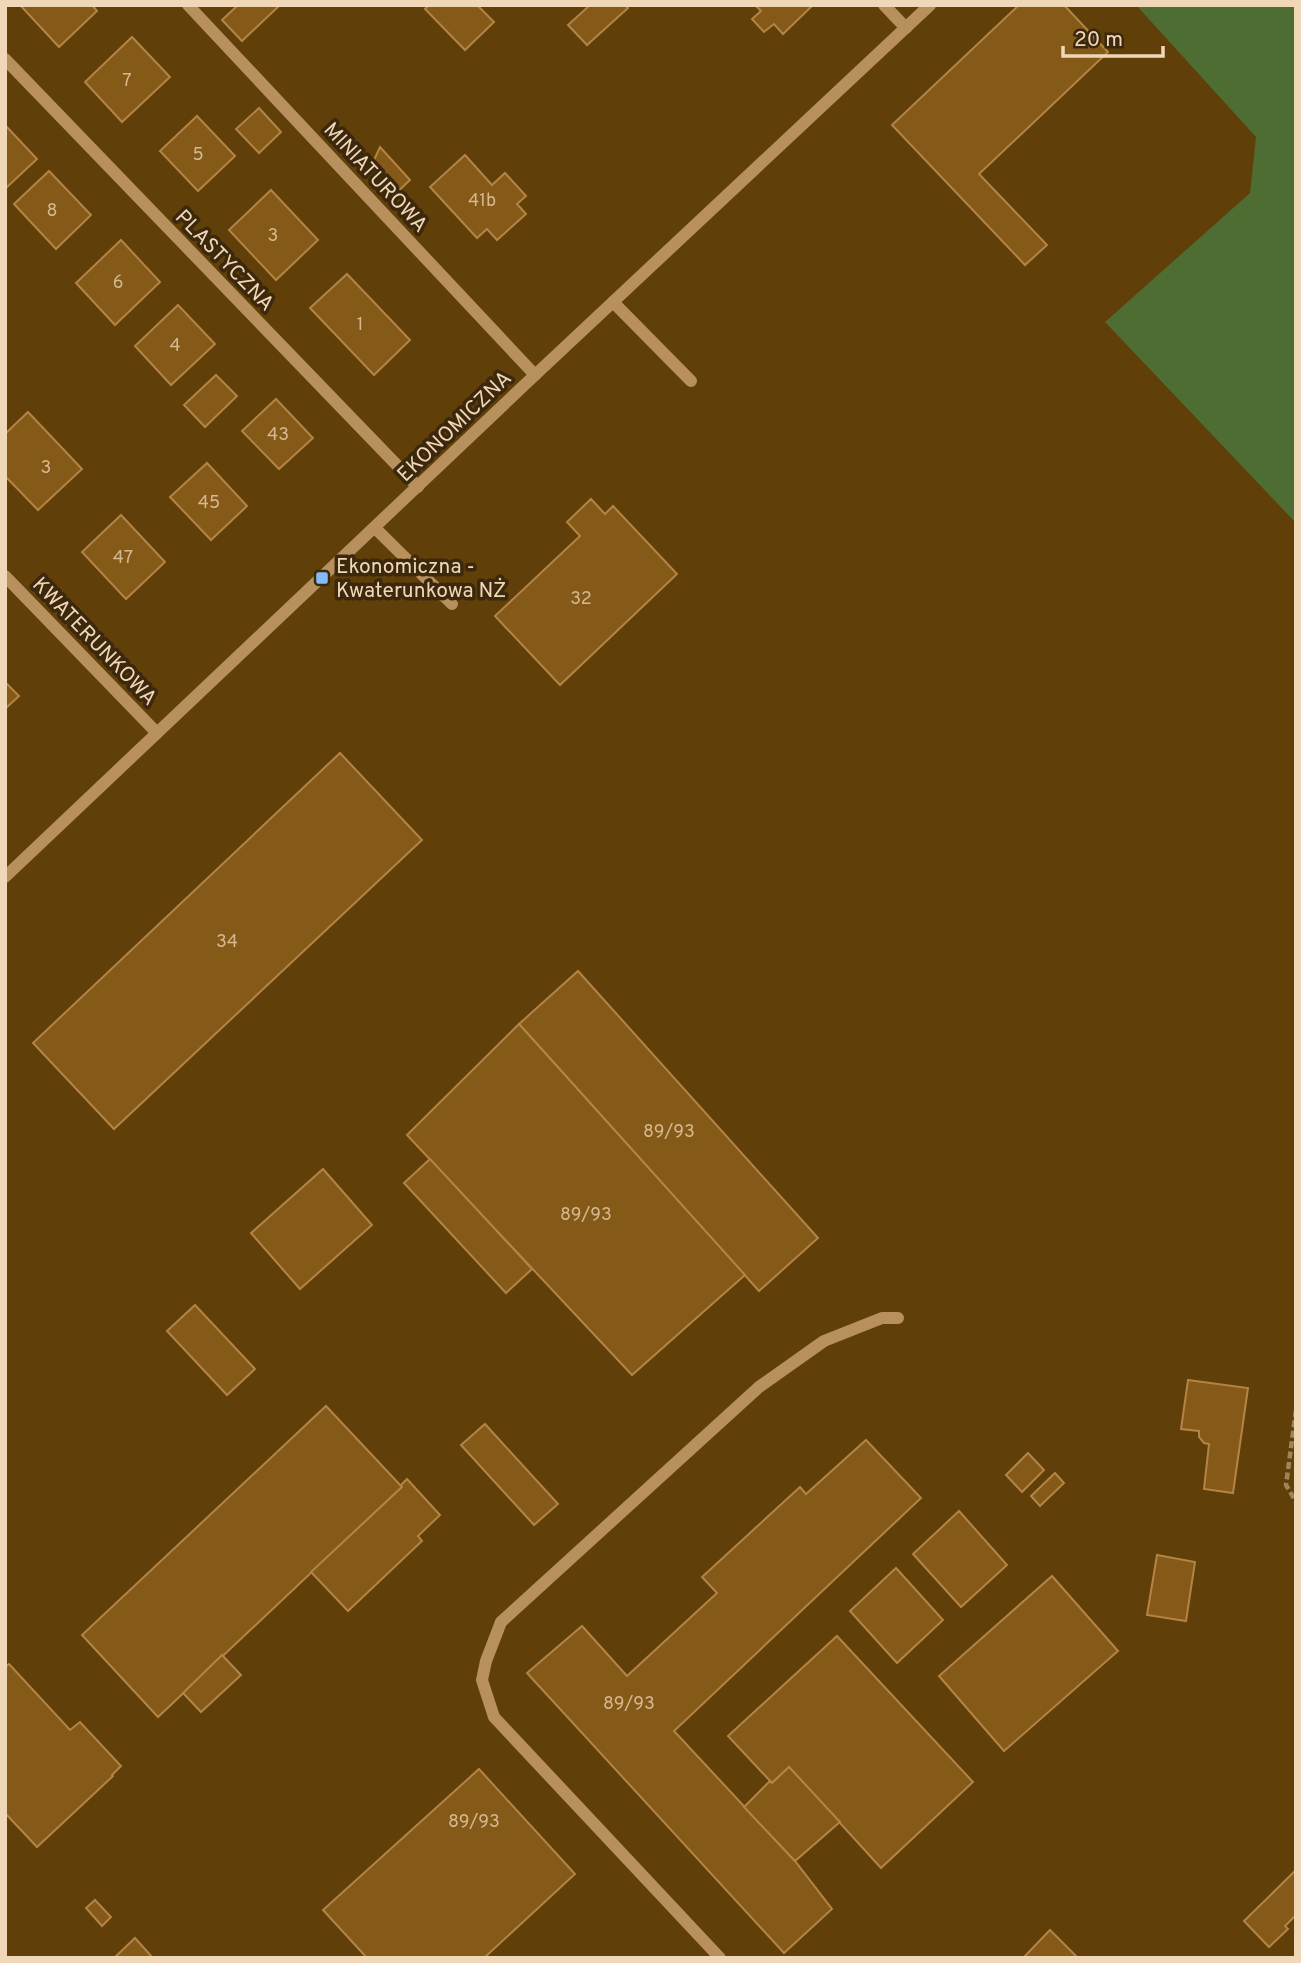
<svg xmlns="http://www.w3.org/2000/svg" width="1301" height="1963" font-family="Overpass,sans-serif">
  <rect width="100%" height="100%" fill="#603f09"/>
  <!-- green -->
  <path fill="#4d6d33" d="M1136 5H1296V523L1105 322 1250 193 1256 137Z"/>
  <!-- building -->
  <g fill="#855a18" stroke="#b38445" stroke-width="2">
    <path d="M20 5H92L97 11 59 47Z"/>
    <path d="M238 5H280L242 41 222 20Z"/>
    <path d="M477 5 494 22 465 50 425 9 429 5Z"/>
    <path d="M590 5H625L628 8 587 45 568 25Z"/>
    <path d="M755 5H813L783 34 774 24 764 32 752 19 761 11Z"/>
    <path d="M1019 5H1064L1108 52 979 174 1047 245 1025 265 892 125Z"/>
    <path d="M132 37 170 77 122 122 85 82Z"/>
    <path d="M259 108 281 132 259 153 236 129Z"/>
    <path d="M197 116 235 156 198 191 160 151Z"/>
    <path d="M5 125 37 159 5 189Z"/>
    <path d="M380 147 410 180 392 197 368 173Z"/>
    <path d="M465 155 492 185 505 173 526 196 517 204 526 214 497 240 487 229 477 238 430 187Z"/>
    <path d="M49 171 91 215 56 249 14 204Z"/>
    <path d="M271 190 318 240 276 280 229 230Z"/>
    <path d="M121 240 160 282 115 325 76 283Z"/>
    <path d="M347 274 410 340 374 375 310 308Z"/>
    <path d="M178 305 215 344 171 385 135 346Z"/>
    <path d="M216 375 237 396 205 427 184 405Z"/>
    <path d="M276 399 313 438 279 469 242 431Z"/>
    <path d="M28 412 82 469 38 510 5 476V434Z"/>
    <path d="M207 463 247 506 211 540 170 497Z"/>
    <path d="M591 499 605 514 613 506 677 574 560 685 495 616 580 536 567 522Z"/>
    <path d="M121 515 165 562 126 599 82 552Z"/>
    <path d="M5 682 19 696 5 709Z"/>
    <path d="M340 753 422 840 114 1129 33 1043Z"/>
    <path d="M578 971 818 1238 759 1291 519 1024Z"/>
    <path d="M519 1024 745 1275 632 1375 407 1135Z"/>
    <path d="M430 1159 532 1269 506 1293 404 1183Z"/>
    <path d="M323 1169 372 1225 300 1289 251 1233Z"/>
    <path d="M195 1305 255 1369 227 1395 167 1331Z"/>
    <path d="M1188 1380 1248 1388 1233 1493 1204 1489 1209 1444 1204 1443 1199 1437V1431L1181 1429Z"/>
    <path d="M326 1406 402 1487 158 1717 82 1635Z"/>
    <path d="M485 1424 558 1504 534 1525 461 1445Z"/>
    <path d="M866 1440 921 1498 674 1731 795 1861 832 1909 784 1953 527 1673 582 1626 627 1676 717 1593 702 1577 800 1487 806 1494Z"/>
    <path d="M1028 1453 1044 1470 1022 1492 1006 1475Z"/>
    <path d="M1055 1473 1064 1483 1040 1506 1031 1496Z"/>
    <path d="M407 1479 440 1515 418 1536 422 1541 348 1611 311 1572 402 1487 401 1485Z"/>
    <path d="M959 1511 1007 1565 961 1607 913 1554Z"/>
    <path d="M1157 1555 1195 1562 1186 1621 1147 1615Z"/>
    <path d="M896 1568 943 1620 897 1663 850 1611Z"/>
    <path d="M1052 1576 1118 1651 1004 1751 939 1676Z"/>
    <path d="M837 1636 973 1782 881 1868 789 1767 772 1783 728 1736Z"/>
    <path d="M222 1655 241 1675 201 1712 183 1693Z"/>
    <path d="M9 1664 70 1730 80 1722 121 1766 112 1775 113 1776 37 1847 5 1813V1667Z"/>
    <path d="M789 1767 840 1822 795 1861 744 1807 770 1781 772 1783Z"/>
    <path d="M479 1769 575 1874 484 1958H367L323 1910Z"/>
    <path d="M1296 1870V1915L1285 1926 1288 1929 1269 1947 1244 1921Z"/>
    <path d="M95 1900 111 1917 102 1926 86 1908Z"/>
    <path d="M1050 1930 1078 1958H1023Z"/>
    <path d="M135 1938 153 1958H114Z"/>
  </g>
  <g fill="none" stroke-linecap="round" stroke-linejoin="round">
    <!-- path -->
    <path stroke="#a18459" stroke-width="4.5" stroke-dasharray="7 3.5" stroke-linecap="butt" d="M1296 1410 1286 1485 1296 1502"/>
    <!-- minor -->
    <g stroke="#b7905e" stroke-width="12">
      <path d="M188 5 535 375"/>
      <path d="M884 5 906 28"/>
      <path d="M5 59 418 487"/>
      <path d="M613 302 691 381"/>
      <path d="M375 528 452 604"/>
      <path d="M5 576 157 733"/>
      <path d="M5 877 535 375 930 5"/>
      <path d="M720 1958 494 1717 482 1680 486 1661 501 1622 759 1387 824 1341 882 1318H898"/>
    </g>
  </g>
  <!-- markers -->
  <rect fill="#84bbfb" stroke="#3c280d" stroke-width="2.5" x="315" y="571" width="14" height="14" rx="3.5"/>
  <g text-anchor="middle" stroke-width="7" stroke-linejoin="round" paint-order="stroke">
    <!-- number labels -->
    <g font-size="18" fill="#d5b890">
      <text x="127" y="86">7</text>
      <text x="198" y="160">5</text>
      <text x="482" y="206">41b</text>
      <text x="52" y="216">8</text>
      <text x="273" y="241">3</text>
      <text x="118" y="288">6</text>
      <text x="360" y="330">1</text>
      <text x="175" y="351">4</text>
      <text x="278" y="440">43</text>
      <text x="46" y="473">3</text>
      <text x="209" y="508">45</text>
      <text x="123" y="563">47</text>
      <text x="581" y="604">32</text>
      <text x="227" y="947">34</text>
      <text x="669" y="1137">89/93</text>
      <text x="586" y="1220">89/93</text>
      <text x="629" y="1709">89/93</text>
      <text x="474" y="1827">89/93</text>
    </g>
    <!-- street labels -->
    <g font-size="21" fill="#f0d7b8" stroke="#3c280d">
      <text transform="translate(376 177) rotate(47)" y="7">MINIATUROWA</text>
      <text transform="translate(225 260) rotate(46)" y="7">PLASTYCZNA</text>
      <text transform="translate(454 426) rotate(-44)" y="7">EKONOMICZNA</text>
      <text transform="translate(95 641) rotate(46)" y="7">KWATERUNKOWA</text>
    </g>
    <!-- poi labels -->
    <g font-size="21" fill="#f0d7b8" stroke="#3c280d" text-anchor="start">
      <text x="336" y="573">Ekonomiczna -<tspan x="336" dy="24">Kwaterunkowa NŻ</tspan></text>
    </g>
  </g>
  <!-- border -->
  <rect width="1301" height="1963" fill="none" stroke="#f0d7b8" stroke-width="14"/>
  <!-- scale -->
  <path d="M1063 46v10h100v-10" fill="none" stroke="#f0d7b8" stroke-width="3.5"/>
  <text x="1074" y="46" font-size="21" fill="#f0d7b8" stroke="#3c280d" stroke-width="5" paint-order="stroke">20 m</text>
</svg>
